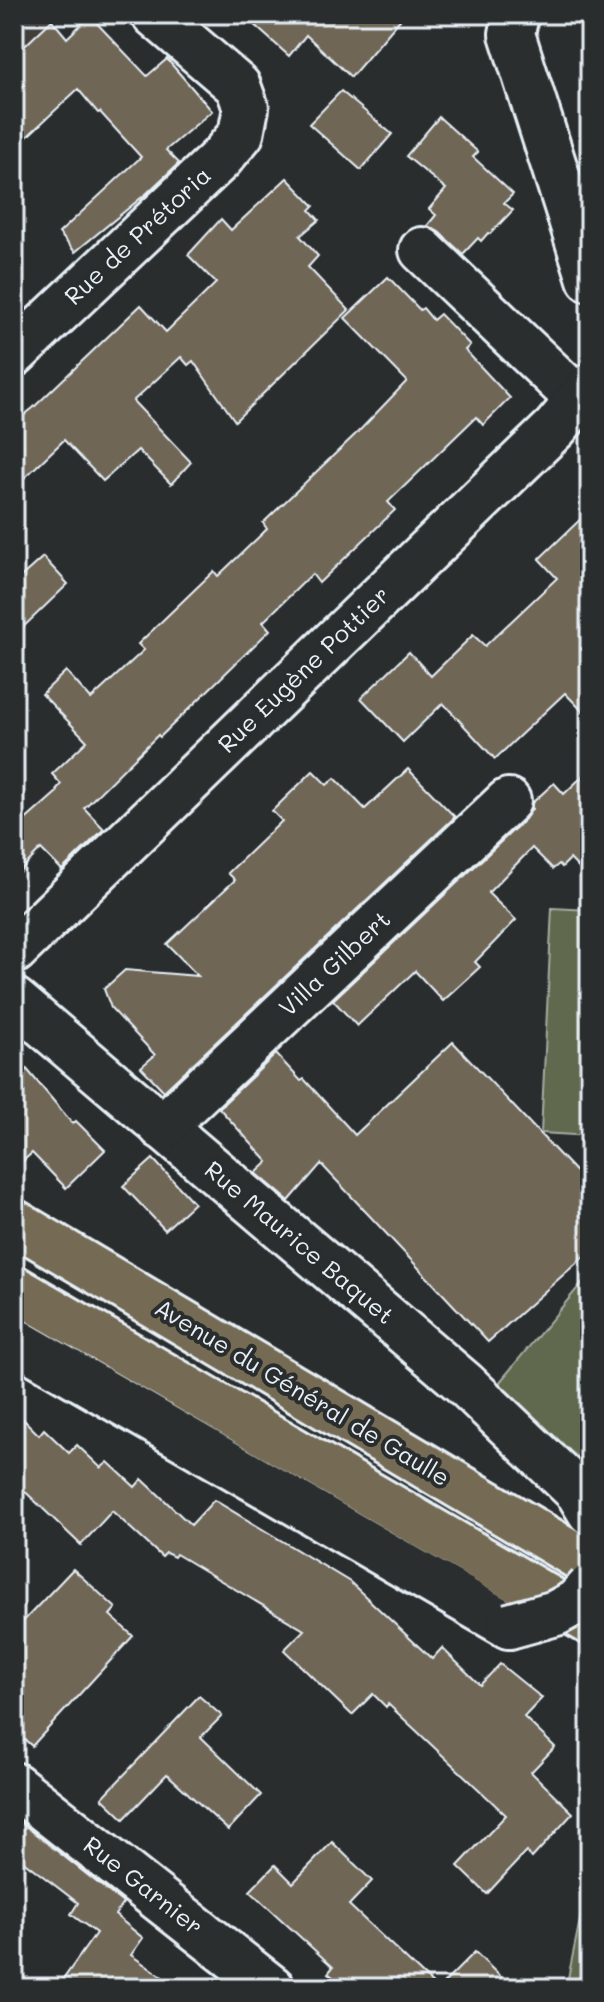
<svg xmlns="http://www.w3.org/2000/svg" width="604" height="2002" font-family="Mali,sans-serif">
  <rect width="100%" height="100%" fill="#2a2d2e"/>
  <filter id="ink" filterUnits="userSpaceOnUse"><feTurbulence type="fractalNoise" baseFrequency=".0125" numOctaves="2"/><feDisplacementMap in="SourceGraphic" scale="16" xChannelSelector="R" yChannelSelector="G"/><feConvolveMatrix kernelMatrix="1 2 1 2 8 2 1 2 1" color-interpolation-filters="sRGB"/></filter>
  <g filter="url(#ink)">
    <!-- built -->
    <path fill="#3f3e3a" d="M14 14H59L14 56Z"/>
    <!-- green -->
    <g fill="#61684e" stroke="#a4aca3" stroke-width="2">
      <path d="M552 908 590 910V1136L541 1133Z"/>
      <path d="M590 1273V1477L581 1461 499 1383Z"/>
      <path d="M590 1871V1988H566Z"/>
    </g>
    <!-- building -->
    <g fill="#706657" stroke="#e8f1f8" stroke-width="2">
      <path d="M242 14H405L351 77 306 35 289 56Z"/>
      <path d="M90 16 147 76 167 59 212 111 166 150 179 163 147 193 75 252 59 233 141 157 100 112 98 113 78 89 14 149V56L52 20 67 38Z"/>
      <path d="M341 91 392 134 361 170 309 124Z"/>
      <path d="M439 117 478 152 473 157 513 194 504 203 513 210 490 234 488 233 481 241 478 238 463 254 439 232 427 226 436 215 429 209 446 189 406 156Z"/>
      <path d="M287 178 314 206 310 210 319 220 300 236 318 256 308 267 349 310 235 421 193 361 188 365 181 357 133 401 191 462 171 484 138 450 103 481 64 440 14 488V423L33 408 141 305 166 332 216 283 188 255 221 219 231 230Z"/>
      <path d="M388 277 420 310 423 308 433 320 440 314 470 345 465 350 510 398 483 425 476 417 388 502 395 510 319 583 312 574 263 622 270 630 160 737 158 735 84 808 104 829 62 870 41 849 14 877V830L57 792 56 790 61 784 52 774 87 741 42 694 66 671 91 699 144 650 138 644 214 571 218 576 267 529 263 523 362 428 407 381 345 318Z"/>
      <path d="M590 510V719L565 693 495 759 443 703 403 742 361 698 409 652 431 676 473 635 485 646 557 578 539 559Z"/>
      <path d="M43 557 68 584 14 636V583Z"/>
      <path d="M408 769 455 817 164 1091 141 1067 155 1055 111 1008 104 989 125 970 198 976 167 944 235 880 228 873 282 821 272 811 313 771 327 785 335 778 365 809Z"/>
      <path d="M590 769V880L570 859 562 867 559 864 553 869 532 848 488 893 516 920 475 962 480 967 443 1001 415 971 357 1026 333 1000 525 819 532 809V803L554 783 564 794Z"/>
      <path d="M453 1042 590 1187V1251L488 1342 321 1164 289 1201 256 1173 268 1162 219 1108 276 1054 301 1081 304 1079 355 1135Z"/>
      <path d="M14 1054 73 1124 76 1121 105 1150 66 1188 32 1153 14 1169Z"/>
      <path d="M153 1159 194 1203 165 1230 123 1186Z"/>
      <path d="M14 1410 39 1435 44 1429 69 1453 77 1445 101 1468 108 1462 135 1487 142 1479 191 1525 214 1500 350 1582 432 1659 442 1648 480 1685 500 1664 542 1698 524 1717 555 1747 531 1772 573 1813 532 1858 526 1852 487 1894 458 1866 506 1815 388 1704 386 1707 373 1694 352 1715 284 1650 304 1630 176 1554 174 1557 166 1553 162 1557 112 1511 81 1545 14 1481Z"/>
      <path d="M73 1569 116 1608 110 1615 133 1636 32 1746 14 1730V1631Z"/>
      <path d="M199 1696 222 1716 201 1737 261 1795 228 1830 167 1774 124 1819 102 1798Z"/>
      <path d="M14 1817 123 1903 115 1915 143 1938 131 1955 178 1988H57L96 1933 71 1914 78 1903 14 1854Z"/>
      <path d="M332 1842 372 1881 349 1905 437 1988H346L328 1973 333 1967 250 1891 275 1865 293 1883Z"/>
      <path d="M475 1952 512 1988H439Z"/>
    </g>
    <g fill="none" stroke-linecap="round" stroke-linejoin="round">
      <defs>
        <g id="minor">
          <path d="M516 14 512 34 590 279"/>
          <path d="M422 250 579 400"/>
          <path d="M14 354 221 158 241 134 246 108 238 86 154 14"/>
          <path d="M14 951 555 428 590 386"/>
          <path d="M14 1000 464 1383 578 1492 590 1512"/>
          <path d="M162 1127 508 801"/>
          <path d="M14 1340 509 1626"/>
          <path d="M14 1785 272 1988"/>
        </g>
        <g id="major">
          <path d="M14 1222 590 1564"/>
          <path d="M14 1288 590 1622"/>
        </g>
      </defs>
      <!-- minor casing -->
      <use href="#minor" stroke="#e8f1f8" stroke-width="50"/>
      <!-- major casing -->
      <use href="#major" stroke="#e8f1f8" stroke-width="50"/>
      <!-- minor -->
      <use href="#minor" stroke="#2a2d2e" stroke-width="44"/>
      <!-- major -->
      <use href="#major" stroke="#746b52" stroke-width="44"/>
      <defs>
        <path id="minor-bridge" d="M509 1626 556 1613 576 1602 590 1587"/>
      </defs>
      <!-- minor-bridge casing -->
      <use href="#minor-bridge" stroke="#e8f1f8" stroke-width="50" stroke-linecap="butt"/>
      <!-- minor-bridge -->
      <use href="#minor-bridge" stroke="#2a2d2e" stroke-width="44"/>
    </g>
  </g>
  <g text-anchor="middle" stroke-width="8" stroke-linejoin="round" paint-order="stroke">
    <!-- street labels -->
    <g font-size="24" fill="#e8f1f8" stroke="#2a2d2e">
      <text transform="translate(138 236) rotate(-43)" y="8">Rue de Prétoria</text>
      <text transform="translate(304 670) rotate(-44)" y="8">Rue Eugène Pottier</text>
      <text transform="translate(335 964) rotate(-43)" y="8">Villa Gilbert</text>
      <text transform="translate(299 1243) rotate(40)" y="8">Rue Maurice Baquet</text>
      <text transform="translate(302 1393) rotate(31)" y="8">Avenue du Général de Gaulle</text>
      <text transform="translate(143 1886) rotate(38)" y="8">Rue Garnier</text>
    </g>
  </g>
  <!-- margin -->
  <rect width="604" height="2002" fill="none" stroke="#2a2d2e" stroke-width="48"/>
  <rect x="24" y="24" width="556" height="1954" fill="none" stroke="#e8f1f8" stroke-width="3" filter="url(#ink)"/>
</svg>
